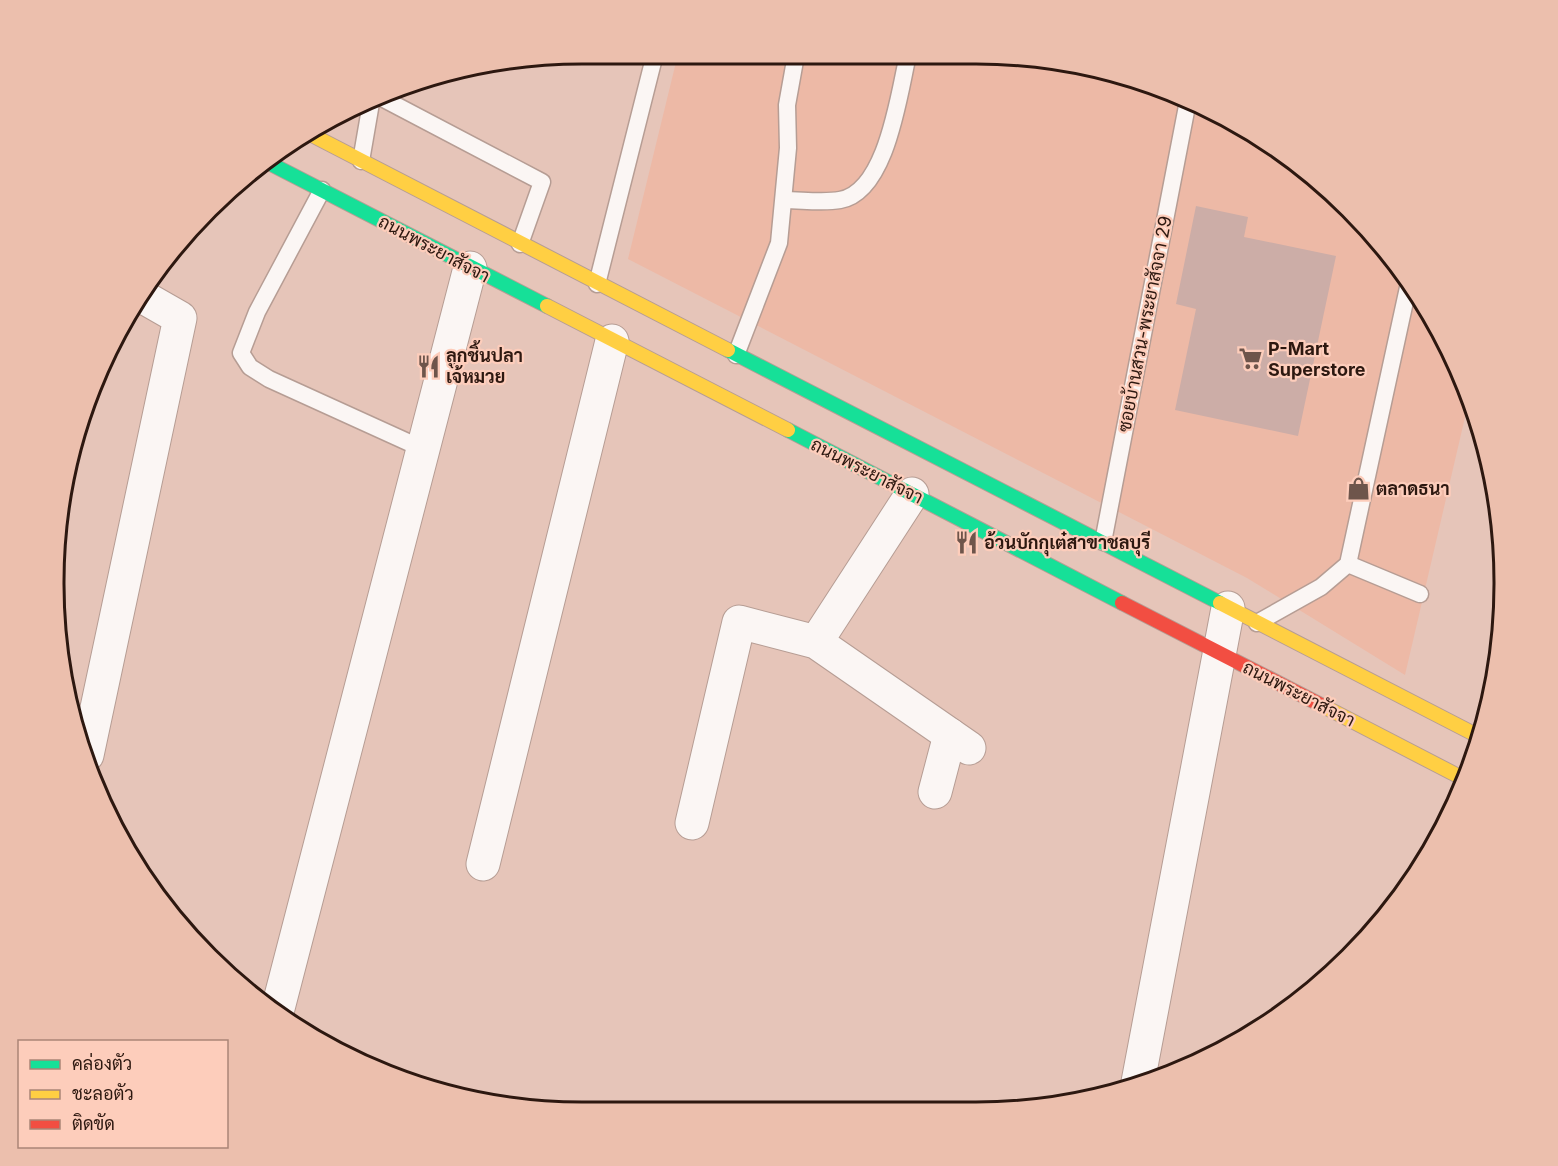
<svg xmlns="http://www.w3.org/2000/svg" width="1558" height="1166" font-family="Inter,Sarabun,sans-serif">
  <rect width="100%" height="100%" fill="#e6c5b9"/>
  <!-- built -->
  <path fill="#edb9a6" d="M678 54 1009 55 1112 72 1269 143 1395 261 1450 349 1469 400 1405 675 1247 578 628 259Z"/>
  <!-- building -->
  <path fill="#ccada7" d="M1196 206 1248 217 1244 237 1336 256 1298 436 1175 410 1196 309 1176 304Z"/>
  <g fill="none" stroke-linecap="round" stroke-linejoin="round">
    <defs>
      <g id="lane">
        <path d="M382 98 542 182 520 244"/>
        <path d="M361 161 371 103"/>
        <path d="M322 190 257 312 241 353 250 367 269 379 423 449"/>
        <path d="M784 200C802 200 823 203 840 200 887 192 899 93 908 55"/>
        <path d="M597 284 655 54"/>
        <path d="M736 355 779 243 788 148 787 105 796 55"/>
        <path d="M1103 542 1187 106"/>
        <path d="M1348 564 1420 594"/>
        <path d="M1257 623 1321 587 1348 564 1409 283"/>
      </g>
      <g id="street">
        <path d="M816 642 912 494"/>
        <path d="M87 755 180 318 145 298"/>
        <path d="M935 792 950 735"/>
        <path d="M692 823 739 622 816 642 969 748"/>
        <path d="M483 864 612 341"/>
        <path d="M277 1012 470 268"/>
        <path d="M1138 1082 1228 608"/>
      </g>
      <g id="fast">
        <path d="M269 163 547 306"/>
        <path d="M728 350 1220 603"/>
        <path d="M788 430 1122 603"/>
      </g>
      <g id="slow">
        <path d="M308 133 728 350"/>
        <path d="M547 306 788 430"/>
        <path d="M1220 603 1480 737"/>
        <path d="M1323 706 1464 779"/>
      </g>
      <path id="jam" d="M1122 603 1323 706"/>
    </defs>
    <!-- lane casing -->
    <use href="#lane" stroke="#b69d94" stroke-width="19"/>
    <!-- street casing -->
    <use href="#street" stroke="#b69d94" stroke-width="35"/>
    <!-- fast casing -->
    <use href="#fast" stroke="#b69d94" stroke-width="16"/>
    <!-- slow casing -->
    <use href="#slow" stroke="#b69d94" stroke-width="16"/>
    <!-- jam casing -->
    <use href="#jam" stroke="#b69d94" stroke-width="16"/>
    <!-- lane -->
    <use href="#lane" stroke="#fbf6f4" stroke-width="16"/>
    <!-- street -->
    <use href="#street" stroke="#fbf6f4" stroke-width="33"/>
    <!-- fast -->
    <use href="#fast" stroke="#16e098" stroke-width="14"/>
    <!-- slow -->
    <use href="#slow" stroke="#ffcf43" stroke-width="14"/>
    <!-- jam -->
    <use href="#jam" stroke="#f24e42" stroke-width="14"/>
  </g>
  <!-- icons -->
  <defs>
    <symbol id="supermarket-bare" viewBox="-9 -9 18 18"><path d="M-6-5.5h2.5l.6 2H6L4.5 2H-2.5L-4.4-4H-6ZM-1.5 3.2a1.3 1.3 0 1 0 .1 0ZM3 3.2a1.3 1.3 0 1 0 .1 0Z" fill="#6e554b" stroke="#fdcdbb" stroke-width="2.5" paint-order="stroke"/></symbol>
    <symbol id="restaurant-bare" viewBox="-9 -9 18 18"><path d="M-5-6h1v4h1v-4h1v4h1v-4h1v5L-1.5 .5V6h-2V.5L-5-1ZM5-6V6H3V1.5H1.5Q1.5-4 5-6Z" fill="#6e554b" stroke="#fdcdbb" stroke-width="2.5" paint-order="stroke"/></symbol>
    <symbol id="shop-bare" viewBox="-9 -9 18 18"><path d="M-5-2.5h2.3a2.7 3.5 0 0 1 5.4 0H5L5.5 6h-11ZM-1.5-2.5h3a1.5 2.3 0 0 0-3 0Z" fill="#6e554b" stroke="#fdcdbb" stroke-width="2.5" paint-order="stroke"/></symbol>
  </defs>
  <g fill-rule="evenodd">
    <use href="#supermarket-bare" x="1234" y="342" width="33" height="33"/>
    <use href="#restaurant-bare" x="412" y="350" width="33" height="33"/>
    <use href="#shop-bare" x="1342" y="472" width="33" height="33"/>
    <use href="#restaurant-bare" x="950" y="526" width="33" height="33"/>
  </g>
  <g text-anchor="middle" stroke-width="4.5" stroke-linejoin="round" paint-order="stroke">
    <!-- street labels -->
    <g font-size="18" fill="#2d1810" stroke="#fdcdbb">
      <text transform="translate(434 249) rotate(28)" y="6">ถนนพระยาสัจจา</text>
      <text transform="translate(1145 324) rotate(-79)" y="6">ซอยบ้านสวน-พระยาสัจจา 29</text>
      <text transform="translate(867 471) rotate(27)" y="6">ถนนพระยาสัจจา</text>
      <text transform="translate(1299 694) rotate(27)" y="6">ถนนพระยาสัจจา</text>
    </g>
    <!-- poi labels -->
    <g font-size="18" font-weight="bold" fill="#2d1810" stroke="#fdcdbb" text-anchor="start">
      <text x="1268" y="355">P-Mart<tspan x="1268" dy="21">Superstore</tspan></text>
      <text x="446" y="362">ลูกชิ้นปลา<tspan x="446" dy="21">เจ้หมวย</tspan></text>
      <text x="1376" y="495">ตลาดธนา</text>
      <text x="984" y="549">อ้วนบักกุเต๋สาขาชลบุรี</text>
    </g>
  </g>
  <!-- crop -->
  <path d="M0 0H1558V1166H0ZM582 64H976A518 518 0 0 1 1494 582V584A518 518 0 0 1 976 1102H582A518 518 0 0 1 64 584V582A518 518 0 0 1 582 64Z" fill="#ecbfad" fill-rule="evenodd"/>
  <path fill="none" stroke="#2d1810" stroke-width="3" d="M582 64H976A518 518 0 0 1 1494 582V584A518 518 0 0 1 976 1102H582A518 518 0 0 1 64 584V582A518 518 0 0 1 582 64Z"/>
  <!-- legend -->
  <rect x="18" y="1040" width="210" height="108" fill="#fdcdbb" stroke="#aa8577" stroke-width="1.5"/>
  <rect x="30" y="1060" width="30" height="9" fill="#16e098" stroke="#aa8577" stroke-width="1.5"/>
  <text x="72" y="1070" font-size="18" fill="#2d1810">คล่องตัว</text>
  <rect x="30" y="1090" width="30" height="9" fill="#ffcf43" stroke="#aa8577" stroke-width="1.5"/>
  <text x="72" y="1100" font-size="18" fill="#2d1810">ชะลอตัว</text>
  <rect x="30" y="1120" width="30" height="9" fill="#f24e42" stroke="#aa8577" stroke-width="1.5"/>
  <text x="72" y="1130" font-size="18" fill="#2d1810">ติดขัด</text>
</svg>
